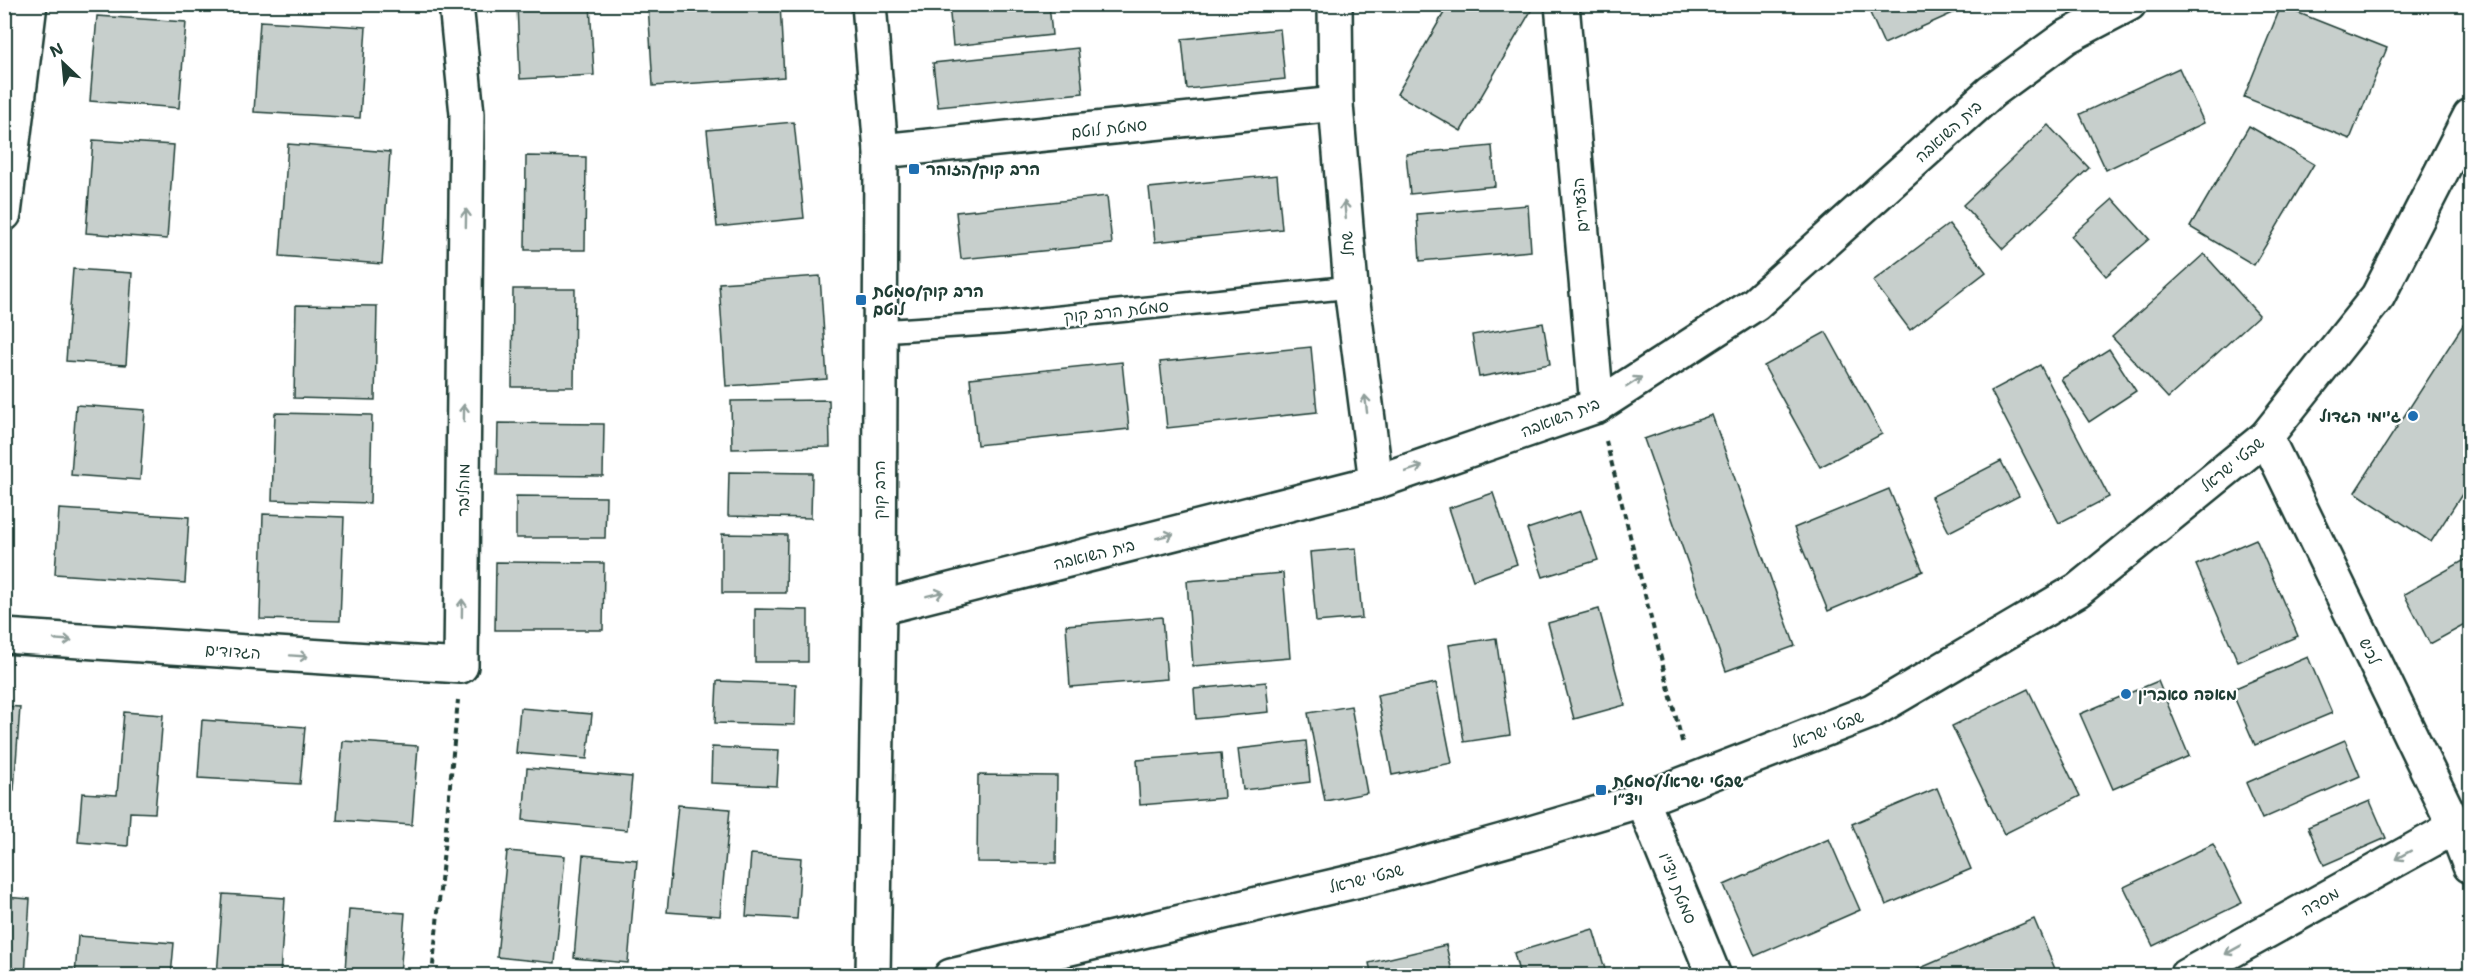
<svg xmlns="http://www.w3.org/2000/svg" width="2475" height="980" font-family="'Shantell Sans','Playpen Sans Hebrew',sans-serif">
  <rect width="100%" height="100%" fill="#fff"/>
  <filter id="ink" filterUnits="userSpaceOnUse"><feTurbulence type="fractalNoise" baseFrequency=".0167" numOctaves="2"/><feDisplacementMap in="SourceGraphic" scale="12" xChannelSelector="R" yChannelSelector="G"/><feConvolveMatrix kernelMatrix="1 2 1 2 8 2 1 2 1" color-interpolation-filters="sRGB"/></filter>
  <g filter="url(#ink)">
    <!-- building -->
    <g fill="#c7cfcc" stroke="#1f3d34" stroke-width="1.5">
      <path d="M517 4H590L594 75 520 79Z"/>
      <path d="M648 4H780L784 77 653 86Z"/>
      <path d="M949 4H1049L1052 35 953 46Z"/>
      <path d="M1449 4H1535L1461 131 1397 94Z"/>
      <path d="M1866 4H1973L1884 44Z"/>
      <path d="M2281 6 2387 48 2350 139 2244 97Z"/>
      <path d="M97 16 186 22 179 108 90 101Z"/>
      <path d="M260 21 366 27 360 118 254 112Z"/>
      <path d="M1280 29 1285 79 1187 89 1182 39Z"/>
      <path d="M1078 48 1083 93 938 107 933 63Z"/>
      <path d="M2179 68 2204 123 2106 170 2080 114Z"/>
      <path d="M794 122 804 218 717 227 707 130Z"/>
      <path d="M2048 125 2089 168 2003 249 1963 205Z"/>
      <path d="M2249 126 2314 164 2254 265 2190 227Z"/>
      <path d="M93 140 174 145 167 239 86 233Z"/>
      <path d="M288 144 390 152 382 264 280 256Z"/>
      <path d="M1492 146 1495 186 1410 194 1406 154Z"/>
      <path d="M526 156 586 157 585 250H525Z"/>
      <path d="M1277 175 1282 229 1155 242 1149 188Z"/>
      <path d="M1107 196 1112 244 961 259 956 212Z"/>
      <path d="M2113 199 2149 239 2106 276 2071 236Z"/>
      <path d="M1528 205 1531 251 1420 261 1417 214Z"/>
      <path d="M1949 224 1986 272 1910 330 1873 281Z"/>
      <path d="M2204 254 2259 315 2168 398 2112 337Z"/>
      <path d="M73 269 132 273 126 365 66 361Z"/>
      <path d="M820 276 827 379 726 386 719 283Z"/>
      <path d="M513 289H575L574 387H512Z"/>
      <path d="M296 305 377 306 375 400 294 398Z"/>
      <path d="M1543 323 1550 364 1479 377 1472 335Z"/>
      <path d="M2463 325 2470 330V482L2431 542 2355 492Z"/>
      <path d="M1826 332 1882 434 1820 467 1764 366Z"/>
      <path d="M1311 347 1317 412 1167 428 1160 362Z"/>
      <path d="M2109 349 2136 391 2089 422 2061 379Z"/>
      <path d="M1122 362 1129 429 977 445 970 378Z"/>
      <path d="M2040 365 2109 497 2059 523 1991 391Z"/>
      <path d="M829 400 830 447 732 449 731 401Z"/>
      <path d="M76 405 145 410 140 480 71 475Z"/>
      <path d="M275 413 372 415 370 503 272 500Z"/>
      <path d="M1712 415 1795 646 1726 671 1644 439Z"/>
      <path d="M498 423 604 424 603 476 497 475Z"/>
      <path d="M2001 461 2019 496 1949 532 1931 497Z"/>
      <path d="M729 472 812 473 811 518 728 516Z"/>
      <path d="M1889 489 1923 571 1828 611 1794 528Z"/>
      <path d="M1493 493 1517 564 1473 580 1449 508Z"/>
      <path d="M516 496 606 497 605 538H516Z"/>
      <path d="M59 509 189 517 185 583 55 574Z"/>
      <path d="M1581 511 1598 560 1543 577 1527 529Z"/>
      <path d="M263 514 344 517 340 621 260 619Z"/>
      <path d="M722 534 787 535 786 593H722Z"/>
      <path d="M2256 539 2298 636 2238 662 2196 565Z"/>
      <path d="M1356 548 1362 618 1316 622 1310 552Z"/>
      <path d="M2470 557V622L2430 644 2404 594Z"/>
      <path d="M496 562 604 563 603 630H495Z"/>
      <path d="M1283 573 1290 658 1193 666 1187 581Z"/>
      <path d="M755 609 808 610V662H755Z"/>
      <path d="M1599 609 1625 705 1574 719 1548 623Z"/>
      <path d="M1162 617 1167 679 1070 687 1066 625Z"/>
      <path d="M1496 638 1510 735 1464 742 1449 645Z"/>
      <path d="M2308 657 2332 713 2255 745 2231 690Z"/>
      <path d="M717 681 796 684 795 725 715 723Z"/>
      <path d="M2158 681 2189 756 2113 789 2080 714Z"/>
      <path d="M1266 682 1269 712 1196 719 1194 689Z"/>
      <path d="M1436 683 1452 763 1392 775 1377 695Z"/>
      <path d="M2028 689 2080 796 2004 834 1952 726Z"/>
      <path d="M4 706 20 707 14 790 4 789Z"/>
      <path d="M1351 706 1367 793 1325 801 1308 713Z"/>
      <path d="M520 708 592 714 587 759 516 753Z"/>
      <path d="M124 712 163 715 155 813 130 812 128 846 78 842 82 793 117 795Z"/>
      <path d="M202 720 305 727 300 784 198 778Z"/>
      <path d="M2345 740 2360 776 2262 819 2246 783Z"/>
      <path d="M343 741 418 746 412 825 337 820Z"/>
      <path d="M1306 741 1310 782 1243 790 1238 749Z"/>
      <path d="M712 747 779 750 777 786 711 783Z"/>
      <path d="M1221 753 1224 798 1140 805 1137 760Z"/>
      <path d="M527 768 632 777 627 830 523 820Z"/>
      <path d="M978 775 1057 776 1056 863 977 862Z"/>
      <path d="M1937 788 1971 869 1886 905 1852 824Z"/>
      <path d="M2370 801 2386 838 2324 865 2308 827Z"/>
      <path d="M678 805 730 809 720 916 667 912Z"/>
      <path d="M1829 839 1860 910 1755 956 1724 885Z"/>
      <path d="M2213 844 2242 903 2153 946 2124 887Z"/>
      <path d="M507 851 565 856 555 963 497 957Z"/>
      <path d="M751 854 801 858 797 919 746 916Z"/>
      <path d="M583 855 637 860 628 963 574 958Z"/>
      <path d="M223 894 285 898 280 976H217Z"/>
      <path d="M4 897 30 899 25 976H4Z"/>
      <path d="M349 909 405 913 400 975 345 972Z"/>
      <path d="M2034 919 2058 976H1902Z"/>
      <path d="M1593 929 1607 976H1520L1514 953Z"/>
      <path d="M78 936 174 943 171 976H75Z"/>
      <path d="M1446 945 1453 976H1372L1369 963Z"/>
    </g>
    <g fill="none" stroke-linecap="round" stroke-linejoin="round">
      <defs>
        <path id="service" d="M880 331 1002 323 1351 287"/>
        <g id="minor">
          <path d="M1335 4 1336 104 1351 287 1376 482"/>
          <path d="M1562 4 1597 406"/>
          <path d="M881 151 1336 104"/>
          <path d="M4 214 30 4"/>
          <path d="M2266 437 2455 827 2470 866"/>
          <path d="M879 608 1376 482 1597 406 1755 304 1991 92 2066 37 2129 4"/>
          <path d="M4 636 461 666 467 114 456 4"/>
          <path d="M1642 800 1714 976"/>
          <path d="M2186 976 2455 827"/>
        </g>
        <g id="tertiary">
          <path d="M869 4 881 151 879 608 873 976"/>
          <path d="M951 976 1377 876 1531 833 1642 800 1872 711 2078 590 2266 437 2378 296 2470 116"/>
        </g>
      </defs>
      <!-- service casing -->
      <use href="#service" stroke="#1f3d34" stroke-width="26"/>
      <!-- minor casing -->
      <use href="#minor" stroke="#1f3d34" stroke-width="38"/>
      <!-- tertiary casing -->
      <use href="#tertiary" stroke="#1f3d34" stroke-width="38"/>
      <!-- path -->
      <g stroke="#1f3d34" stroke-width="4" stroke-dasharray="6 4.5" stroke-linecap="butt">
        <path d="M1606 441 1683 745"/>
        <path d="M432 976 458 700"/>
      </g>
      <!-- service -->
      <use href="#service" stroke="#fff" stroke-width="21"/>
      <!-- minor -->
      <use href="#minor" stroke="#fff" stroke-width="33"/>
      <!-- tertiary -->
      <use href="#tertiary" stroke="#fff" stroke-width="33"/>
    </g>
    <!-- one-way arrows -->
    <defs><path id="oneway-shaft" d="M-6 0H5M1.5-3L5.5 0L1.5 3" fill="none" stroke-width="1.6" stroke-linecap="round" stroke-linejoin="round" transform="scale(1.5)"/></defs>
    <g stroke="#8f9e9a">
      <use href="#oneway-shaft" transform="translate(1345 210) rotate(-95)"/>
      <use href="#oneway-shaft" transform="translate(466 218) rotate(-89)"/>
      <use href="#oneway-shaft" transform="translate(1634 382) rotate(-33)"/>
      <use href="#oneway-shaft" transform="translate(1366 404) rotate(-97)"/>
      <use href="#oneway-shaft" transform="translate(464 413) rotate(-89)"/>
      <use href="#oneway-shaft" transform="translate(1414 469) rotate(-19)"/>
      <use href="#oneway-shaft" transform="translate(1165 536) rotate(-14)"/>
      <use href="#oneway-shaft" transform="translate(935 594) rotate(-14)"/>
      <use href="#oneway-shaft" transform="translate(462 608) rotate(-89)"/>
      <use href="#oneway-shaft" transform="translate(63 640) rotate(4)"/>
      <use href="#oneway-shaft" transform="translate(299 656) rotate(4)"/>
      <use href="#oneway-shaft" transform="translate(2403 855) rotate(151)"/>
      <use href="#oneway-shaft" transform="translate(2233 950) rotate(151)"/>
    </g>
  </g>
  <!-- markers -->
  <g fill="#1f6fb2" stroke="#fff" stroke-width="2">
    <rect x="908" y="163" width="12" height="12" rx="3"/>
    <rect x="855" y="294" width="12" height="12" rx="3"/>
    <circle cx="2413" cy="416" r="6"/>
    <circle cx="2126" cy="694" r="6"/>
    <rect x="1595" y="784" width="12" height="12" rx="3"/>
  </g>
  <g text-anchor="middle" stroke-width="4.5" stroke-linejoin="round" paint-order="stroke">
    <!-- street labels -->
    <g font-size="16" fill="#1f3d34" stroke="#fff">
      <text transform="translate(1109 128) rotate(-6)" y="6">סמטת לוטם</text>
      <text transform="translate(1948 131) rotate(-42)" y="6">בית השואבה</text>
      <text transform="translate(1580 205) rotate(-95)" y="6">הצעירים</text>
      <text transform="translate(1347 244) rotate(-95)" y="6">שחל</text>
      <text transform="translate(1116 311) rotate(-6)" y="6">סמטת הרב קוק</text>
      <text transform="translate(1560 417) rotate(-21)" y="6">בית השואבה</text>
      <text transform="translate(2232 464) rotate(-39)" y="6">שבטי ישראל</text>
      <text transform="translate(463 490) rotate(-89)" y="6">מוהליבר</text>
      <text transform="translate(879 490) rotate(-90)" y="6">הרב קוק</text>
      <text transform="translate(1094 554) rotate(-14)" y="6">בית השואבה</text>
      <text transform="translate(233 651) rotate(4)" y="6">הגדודים</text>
      <text transform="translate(2370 651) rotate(64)" y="6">לכיש</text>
      <text transform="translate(1827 729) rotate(-21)" y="6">שבטי ישראל</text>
      <text transform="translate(1366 878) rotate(-14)" y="6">שבטי ישראל</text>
      <text transform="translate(1678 888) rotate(68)" y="6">סמטת ויצ"ו</text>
      <text transform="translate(2320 901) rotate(-29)" y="6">מסדה</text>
    </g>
    <!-- poi labels -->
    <g font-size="16" font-weight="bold" fill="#1f3d34" stroke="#fff" text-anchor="start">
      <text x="926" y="175">הרב קוק/הזוהר</text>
      <text x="873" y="297">הרב קוק/סמטת<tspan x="873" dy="18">לוטם</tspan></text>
      <text x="2401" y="422" text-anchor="end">ג'ימי הגדול</text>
      <text x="2138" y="700">מאפה סאברין</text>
      <text x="1613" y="787">שבטי ישראל/סמטת<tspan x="1613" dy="18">ויצ״ו</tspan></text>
    </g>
  </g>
  <!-- margin -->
  <rect width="2475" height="980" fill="none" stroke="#fff" stroke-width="24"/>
  <rect x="12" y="12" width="2451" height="956" fill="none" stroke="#1f3d34" stroke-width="2" filter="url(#ink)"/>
  <!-- north arrow -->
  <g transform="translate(63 63) rotate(334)" stroke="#ffffff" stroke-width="4.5" paint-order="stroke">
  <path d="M0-4.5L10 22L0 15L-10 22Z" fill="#1f3d34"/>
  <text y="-9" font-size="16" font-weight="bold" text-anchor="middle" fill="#1f3d34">N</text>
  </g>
</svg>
